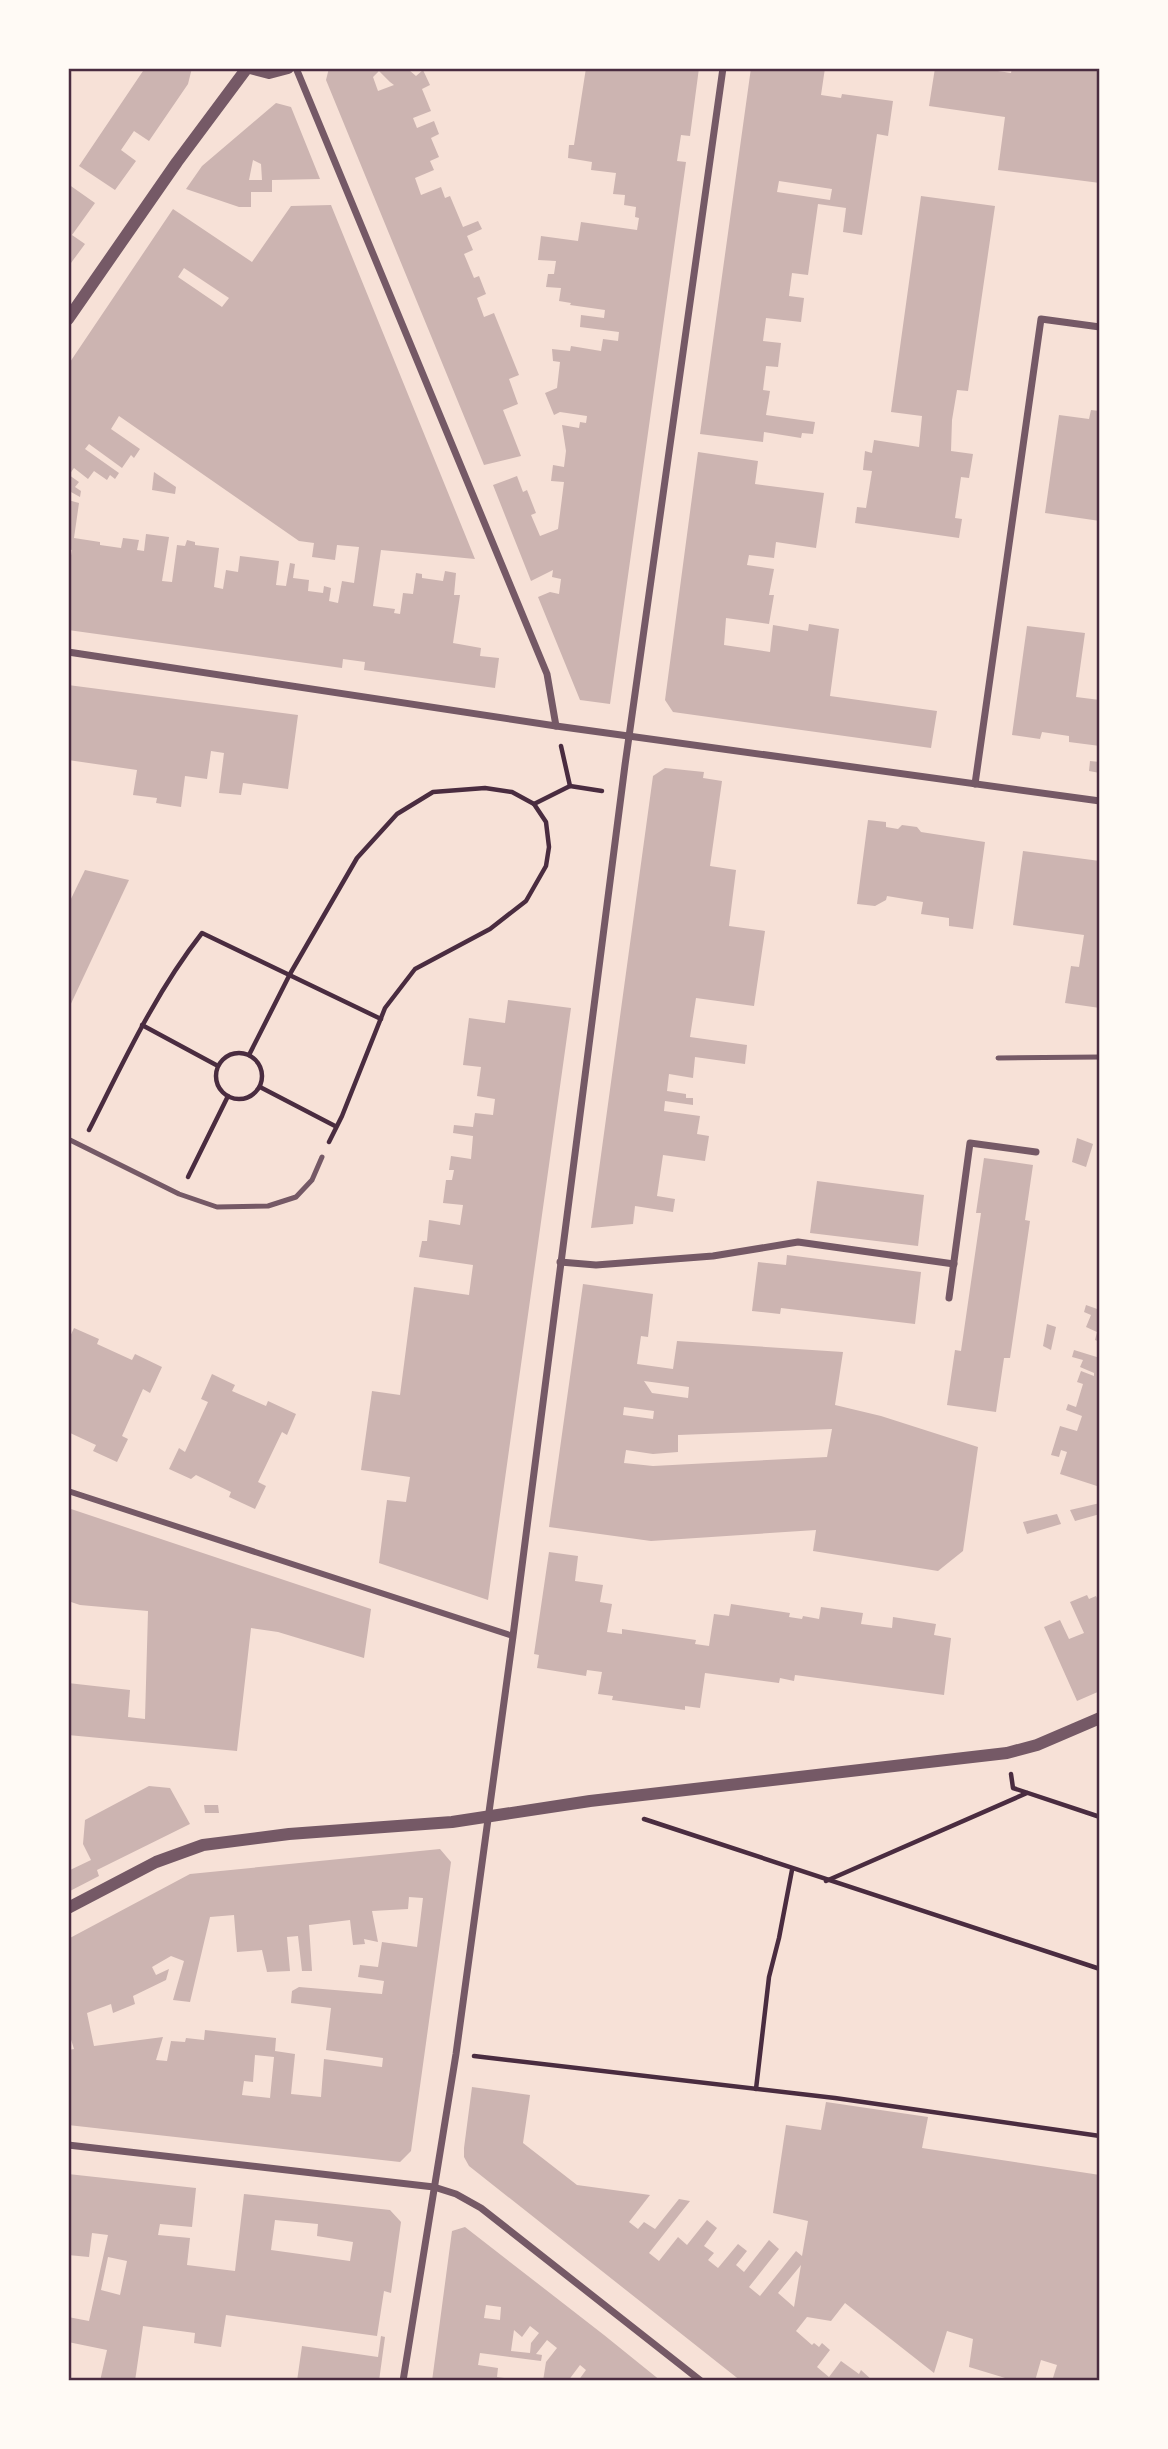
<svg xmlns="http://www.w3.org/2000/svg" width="1168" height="2449" font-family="'Source Sans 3',sans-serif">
  <rect width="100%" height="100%" fill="#f7e1d7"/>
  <!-- building -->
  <g fill="#ccb4b1" fill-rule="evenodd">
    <path d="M145 68H192L188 84 149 141 134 131 121 150 136 161 115 190 79 166Z"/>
    <path d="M329 68H411L409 70 416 76 423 70 430 85 422 89 431 111 413 118 417 128 434 121 439 134 431 138 439 157 430 161 434 170 415 178 421 195 441 187 445 198 450 196 463 227 478 221 482 229 467 236 473 250 464 254 474 278 479 276 486 294 477 298 484 317 494 313 519 375 509 379 518 404 503 410 521 456 484 465 326 80ZM379 71 390 82 394 85 378 91 373 77Z"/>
    <path d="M586 68H699L690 136 681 135 677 161 686 162 610 704 580 700 538 597 550 592 559 594 561 579 552 577 553 570 531 581 493 485 517 476 523 492 527 490 536 513 531 515 540 536 558 529 564 482 551 481 553 465 564 467 566 451 562 425 579 428 580 422 586 423 587 416 560 412 554 415 545 393 557 388 560 362 553 361 552 349 570 351 571 346 601 351 603 339 618 341 619 332 580 327 581 315 604 318 605 310 570 305 571 303 559 301 561 288 546 287 548 274H554L556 261 538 260 541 236 578 241 581 222 637 230 639 218 635 217 636 207 624 205 625 195 613 194 616 173 591 170 592 162 568 158 569 145H574Z"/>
    <path d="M751 68H825L821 95 841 98 842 94 893 101 888 136 877 134 862 235 843 232 846 208 818 204 808 275 792 273 789 296 804 298 801 322 766 318 763 341 781 343 778 367 766 366 763 390 770 391 766 415 815 422 813 434 802 433 801 438 764 432 763 442 700 434ZM779 181 832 189 830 200 777 192Z"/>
    <path d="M935 68H978L1011 73 1012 68H1100V183L998 170 1005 117 929 106Z"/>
    <path d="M276 103 291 107 320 179 272 180V192H251V207H239L186 189 202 166ZM253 160 261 164 262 180H249Z"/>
    <path d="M68 184 95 203 72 235 85 244 68 267Z"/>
    <path d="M921 196 995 206 968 391 957 390 952 420 951 451 973 454 969 478 961 477 955 518 962 519 959 538 855 523 857 507 866 508 872 471 863 470 865 451 872 453 874 440 919 447 922 416 891 412Z"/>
    <path d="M331 205 475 559 381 550 373 606 395 609 394 613 400 614 403 593 413 594 416 573 422 574V578L443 581 445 571 456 573 454 595H460L453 643 481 648 480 656 499 658 495 688 364 670 365 662 343 659 342 668 68 630V572L72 550 68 549V500L79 503 74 538 100 542V545L121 548 123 538 139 540 137 550 144 551 146 534 169 537 162 581 172 582 177 545 185 546 187 540 195 542V545L219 548 214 587 223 589 226 570 238 572 240 556 279 561 276 585 286 586 290 563 295 564 293 578 309 580 308 591 323 593 324 586 331 588 329 601 338 603 342 581 354 583 359 547 337 545 335 560 312 557 314 543 299 541 119 416 111 429 140 449 134 458 131 455 122 468 89 444 85 449 119 473 115 479 110 475 107 480 94 471 88 479 74 468 69 475 79 482 75 487 81 491 80 497 71 492V496L68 495V365L173 209 252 262 291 206ZM184 268 229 298 222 307 178 277Z"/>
    <path d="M1091 410 1100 411V521L1045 513 1059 415 1089 419Z"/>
    <path d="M698 452 758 461 755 484 824 493 816 548 776 542 774 558 749 555 747 565 774 569 769 595H774L769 624 726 618 724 645 770 652 773 625 808 631 809 624 839 629 830 696 937 711 931 748 673 712 665 700Z"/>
    <path d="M154 472 176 487 175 494 152 490Z"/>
    <path d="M1027 626 1085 633 1076 697 1100 700V746L1069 742V736L1042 732 1040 739 1012 735Z"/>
    <path d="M68 685 298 715 288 789 243 783 241 795 219 793 224 753 211 751 207 779 185 776 181 807 156 803 157 798 133 795 137 770 68 760Z"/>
    <path d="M1090 761 1100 762V773L1089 771Z"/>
    <path d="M665 768 704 772 703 778 722 781 710 866 736 870 729 926 765 931 754 1006 696 998 690 1037 747 1045 745 1064 695 1057 693 1078 669 1074 667 1091 686 1094V1098H693V1105L665 1101 664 1111 700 1116 697 1134 709 1136 705 1161 663 1155 657 1196 675 1199 673 1212 635 1206 633 1224 591 1228 653 776Z"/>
    <path d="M868 820 886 822V827L898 829 902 825 917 827 921 832 985 842 973 929 949 926V918L921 914 923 902 887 896 886 900 875 906 857 904Z"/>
    <path d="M1023 851 1100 861V1008L1065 1003 1071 966 1079 967 1084 935 1013 925Z"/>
    <path d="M85 870 129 880 68 1010V905Z"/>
    <path d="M508 1000 571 1008 488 1600 379 1563 387 1500 406 1502 410 1477 361 1470 372 1391 400 1395 414 1287 469 1295 473 1265 419 1257 422 1241H427L429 1220 460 1225 463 1205 443 1203 446 1180H452L454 1170H449L451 1156 471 1159 473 1136 453 1133 454 1125 473 1127 475 1113 493 1115 495 1099 477 1096 481 1067 463 1065 469 1018 505 1023Z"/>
    <path d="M1077 1138 1093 1144 1086 1167 1072 1162Z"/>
    <path d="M984 1158 1033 1165 1025 1220 1030 1221 1018 1304 1010 1358H1004L996 1412 947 1405 955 1350 961 1351 981 1213H976Z"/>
    <path d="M817 1181 924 1195 918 1246 810 1233Z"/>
    <path d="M787 1255 921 1272 915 1324 781 1308 780 1314 752 1311 758 1262 786 1265Z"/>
    <path d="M583 1284 653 1294 648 1337 641 1336 637 1364 673 1369 677 1341 843 1352 835 1405 881 1416 978 1447 963 1551 938 1571 813 1551 816 1530 651 1541 549 1527ZM644 1381 689 1387 688 1398 652 1393ZM624 1407 654 1411 653 1419 623 1415ZM832 1429 827 1457 653 1466 624 1463 626 1450 653 1454 678 1452V1435Z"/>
    <path d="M1086 1305 1100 1310V1342L1095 1340 1097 1332 1086 1327 1091 1315 1084 1312Z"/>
    <path d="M1047 1324 1056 1327 1051 1350 1043 1346Z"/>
    <path d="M74 1328 99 1339 97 1344 132 1360 135 1354 162 1367 150 1393 143 1389 122 1436 128 1439 117 1462 93 1451 96 1445 68 1432V1359L70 1355 68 1354V1341Z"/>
    <path d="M1074 1350 1100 1358V1487L1060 1474 1067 1452 1061 1450 1059 1457 1051 1455 1060 1426 1077 1431 1082 1416 1066 1410 1068 1404 1076 1407 1083 1384 1077 1382 1081 1371 1094 1376V1373L1080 1367 1083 1360 1072 1357Z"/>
    <path d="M212 1374 235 1385 232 1391 266 1406 268 1401 296 1414 287 1435 282 1432 258 1482 266 1486 255 1509 229 1497 231 1492 196 1475 191 1479 169 1469 179 1448 185 1452 208 1402 201 1399Z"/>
    <path d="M1100 1503V1514L1075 1521 1070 1510Z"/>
    <path d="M68 1508 371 1609 364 1658 278 1632 251 1628 237 1751 68 1735V1683L130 1690 128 1717 145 1719 148 1611 80 1605 68 1601Z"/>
    <path d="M1057 1514 1061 1524 1027 1534 1023 1522Z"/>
    <path d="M549 1552 578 1556 575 1581 603 1585 600 1602 612 1604 607 1632 622 1634V1629L696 1640 695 1644 709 1646 714 1614 729 1616 731 1604 790 1613 789 1617 802 1619 803 1616 819 1619 821 1607 863 1613 861 1624 892 1628 893 1617 936 1624 934 1635 951 1638 944 1695 795 1675 794 1681 780 1678 779 1683 705 1673 700 1708 685 1706V1710L612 1700 613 1696 598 1694 602 1672 587 1670 586 1676 537 1668 539 1655 534 1654Z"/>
    <path d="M1087 1595 1089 1599 1096 1596 1098 1600 1100 1599V1691L1077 1701 1044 1627 1060 1620 1069 1639 1084 1633 1070 1602Z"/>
    <path d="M149 1786 170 1788 190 1824 97 1870 99 1876 68 1892V1871L91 1860 83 1844 85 1820Z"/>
    <path d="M204 1805H218L219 1813H205Z"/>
    <path d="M440 1849 451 1862 445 1906 411 2151 400 2162 68 2125V2050L74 2049 68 2030V1939L190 1874ZM409 1897 423 1898 417 1947 382 1942 378 1967 360 1965 358 1977 384 1981 382 1994 299 1987 292 1991 291 2003 331 2008 326 2050 383 2058 382 2067 324 2059 321 2097 291 2094 295 2054 275 2051 276 2038 205 2030 204 2040 186 2038 185 2042 171 2041 167 2061 156 2060 163 2037 94 2046 87 2013 111 2004 113 2013 135 2004 133 1996 166 1980 169 1969 156 1975 152 1967 171 1956 184 1961 173 2000 190 2002 210 1917 234 1915 237 1952 262 1950 267 1972 290 1971 287 1937 298 1936 302 1971H312L309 1925 350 1920 353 1945 365 1944 364 1939 378 1942 372 1911 408 1909ZM255 2055 274 2057 270 2098 242 2095 244 2081 253 2082Z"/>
    <path d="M472 2087 530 2095 523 2143 577 2185 650 2195 629 2222 638 2229 644 2222 655 2229 679 2199 690 2201 649 2253 659 2261 678 2237 687 2245 707 2220 717 2228 704 2246 714 2253 708 2260 718 2268 738 2244 747 2251 736 2265 744 2272 769 2240 779 2249 749 2287 760 2296 796 2251 802 2256 808 2221 773 2213 786 2125 821 2130 826 2102 928 2117 922 2148 1100 2175V2381H1052L1057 2365 1041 2360 1035 2381H1015L969 2367 973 2339 947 2331 934 2373 845 2303 831 2321 807 2317 796 2331 812 2345 814 2343 819 2347 822 2343 830 2350 817 2367 829 2377 841 2361 859 2374 861 2370 873 2381H741L469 2166 464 2157V2148ZM801 2265 794 2307 778 2293Z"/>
    <path d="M68 2174 196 2188 192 2227 160 2224 158 2235 190 2238 187 2265 235 2271 244 2194 390 2210 401 2222 391 2293 384 2291 377 2336 226 2315 221 2347 194 2343 195 2333 143 2326 135 2381H100L107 2350 68 2342V2317L89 2321 108 2235 92 2233 89 2257 68 2255ZM275 2220 318 2224 317 2236 353 2242 350 2261 271 2250ZM108 2257 127 2261 120 2295 101 2290Z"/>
    <path d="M465 2227 604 2335 661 2381H578L586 2370 580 2365 568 2381H543L546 2362 557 2348 547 2340 536 2354 542 2355 541 2361 480 2353 478 2365 498 2368 497 2377 504 2378V2381H432L452 2231ZM486 2305 501 2307 500 2320 484 2318ZM530 2326 539 2333 531 2343 530 2353 511 2351 514 2330 522 2337Z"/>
    <path d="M381 2336 385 2337 379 2381H297L302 2346 378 2357Z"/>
  </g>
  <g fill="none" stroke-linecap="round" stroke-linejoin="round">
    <!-- path -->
    <g stroke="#4a2c40" stroke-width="4.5">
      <path d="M561 746 570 786"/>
      <path d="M534 804 570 786 602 791"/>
      <path d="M142 1025 218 1066"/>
      <circle cx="239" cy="1076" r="23"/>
      <path d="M249 1055 290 974 357 858 397 814 433 792 485 788 512 792 534 804 546 822 549 847 546 866 526 901 490 929 415 969 385 1008 342 1116 329 1142"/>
      <path d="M260 1087 335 1126"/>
      <path d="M89 1130C123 1063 155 993 202 933L381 1019"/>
      <path d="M188 1177 228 1096"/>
      <path d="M1011 1774 1013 1788 1100 1817"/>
      <path d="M644 1819 1100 1969"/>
      <path d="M826 1881 1027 1793"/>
      <path d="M474 2056 835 2098 1100 2136"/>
      <path d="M756 2089 769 1977 779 1938 792 1870"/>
    </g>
    <!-- service -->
    <g stroke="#755966" stroke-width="5">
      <path d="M998 1058 1100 1057"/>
      <path d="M68 1139 179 1194 217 1207 268 1206 296 1197 312 1180 322 1157"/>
    </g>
    <!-- pedestrian -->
    <path stroke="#755966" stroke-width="6" d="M68 1491 513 1636"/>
    <!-- minor -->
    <g stroke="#755966" stroke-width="7">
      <path d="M296 68 547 674 556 726"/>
      <path d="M68 652 556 726 1100 801"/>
      <path d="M975 784 1041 319 1100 327"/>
      <path d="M560 1262 596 1265 713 1256 798 1242 954 1264"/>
      <path d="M949 1298 970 1143 1036 1152"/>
      <path d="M68 2145 434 2187 456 2194 481 2208 701 2381"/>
      <path d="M403 2381 456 2054 513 1636 625 765 723 68"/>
    </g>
    <!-- tertiary -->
    <g stroke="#755966" stroke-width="12">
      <path d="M250 68 269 73 288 68"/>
      <path d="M68 319 177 162 247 68"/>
      <path d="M68 1908 156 1862 203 1845 289 1834 452 1822 590 1801 1007 1753 1037 1745 1100 1718"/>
    </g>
  </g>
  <!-- border -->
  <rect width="1168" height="2449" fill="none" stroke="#fffaf5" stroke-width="140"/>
  <rect x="70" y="70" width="1028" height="2309" fill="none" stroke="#4a2c40" stroke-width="2.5"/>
</svg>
